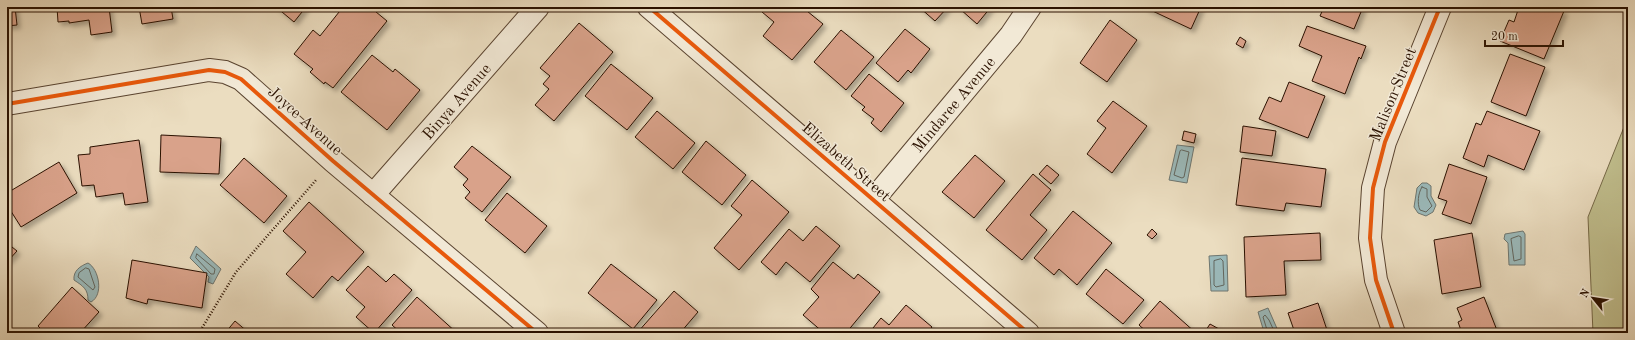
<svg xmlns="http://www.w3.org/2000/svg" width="1635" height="340" font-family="'Old Standard TT',serif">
  <defs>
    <filter id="shadow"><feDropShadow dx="3.5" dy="3.5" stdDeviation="2" flood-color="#0004"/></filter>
  </defs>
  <rect width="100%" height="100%" fill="#ebddc0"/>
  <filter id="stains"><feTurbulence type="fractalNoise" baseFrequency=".005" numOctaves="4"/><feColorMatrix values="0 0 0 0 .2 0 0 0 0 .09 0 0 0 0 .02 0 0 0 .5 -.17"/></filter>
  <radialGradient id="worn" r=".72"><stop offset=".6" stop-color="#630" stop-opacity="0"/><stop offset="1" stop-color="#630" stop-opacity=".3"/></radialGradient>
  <!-- green -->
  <path fill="#c0be8d" stroke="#756846" d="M1628 117V333H1593L1588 217Z"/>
  <!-- water -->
  <g fill="#9bbabb" stroke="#6e7670">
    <path d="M1177 145 1194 147 1187 183 1169 180Z"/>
    <path d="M1422 183H1427L1431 186V196L1436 205 1433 212 1426 216 1418 213 1414 207 1417 188Z"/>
    <path d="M1523 231 1525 234V265H1509L1508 243 1504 239 1505 234Z"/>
    <path d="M196 246 221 269 213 284 208 282 209 277 190 258Z"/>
    <path d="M1227 255 1228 291H1211L1209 256Z"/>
    <path d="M88 263C99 269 104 295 91 302L88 300C88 289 83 286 74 280 73 271 80 266 88 263Z"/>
    <path d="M1268 308 1279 333 1264 332 1258 312Z"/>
  </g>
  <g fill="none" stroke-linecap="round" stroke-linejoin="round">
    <!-- shore -->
    <g stroke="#62665e" stroke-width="1">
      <path d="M1182 150 1189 152 1184 177 1182 178 1174 175 1180 151Z"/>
      <path d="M1422 187 1427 189V197L1432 206 1426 212 1420 210C1417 204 1418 193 1422 187Z"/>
      <path d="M1519 236 1521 237V259L1514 261 1511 239Z"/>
      <path d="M197 254 215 269 214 274H211L196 258Z"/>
      <path d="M1221 259 1223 261 1224 285 1216 287 1214 285V261Z"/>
      <path d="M86 268 89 269 95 287 93 290 78 277 79 273Z"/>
      <path d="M1268 333 1263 317 1265 315 1269 320 1275 333"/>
    </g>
  </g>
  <!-- building -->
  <g fill="#d9a28a" stroke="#2a1100" filter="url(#shadow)">
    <path d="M7 7H15L17 25 7 26Z"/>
    <path d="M57 7H109L112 32 91 35 89 20 69 23V21L58 22Z"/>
    <path d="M139 7H171L173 19 142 24Z"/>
    <path d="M276 7H306L294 22Z"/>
    <path d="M343 7H370L387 21 333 88 325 82 324 84 310 72 313 69 294 54 313 30 320 36Z"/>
    <path d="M766 7H802L823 24 792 60 763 36 774 22 762 12Z"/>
    <path d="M919 7H948L935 21Z"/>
    <path d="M962 7H991L977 24 960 9Z"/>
    <path d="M1144 7H1201L1191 29Z"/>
    <path d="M1324 7H1363L1354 29 1320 16Z"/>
    <path d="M1513 7H1555L1564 11 1544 59 1500 41 1509 20 1514 22 1518 10Z"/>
    <path d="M1110 20 1137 40 1107 82 1080 63Z"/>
    <path d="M579 23 613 52 554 121 535 105 549 89 543 84 550 76 540 68Z"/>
    <path d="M1307 26 1366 46 1361 59 1359 57 1345 94 1312 81 1322 56 1299 46Z"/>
    <path d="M905 29 930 49 911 73 908 70 898 82 876 63Z"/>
    <path d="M841 30 874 57 846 90 814 62Z"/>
    <path d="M1240 37 1246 41 1243 48 1236 44Z"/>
    <path d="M1510 54 1545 67 1526 116 1491 102Z"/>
    <path d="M372 55 393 72 395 69 420 90 387 130 341 92Z"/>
    <path d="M611 64 653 98 627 130 585 96Z"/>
    <path d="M869 74 904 103 881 132 871 123 874 119 862 110 865 107 851 96Z"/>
    <path d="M1289 82 1325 96 1308 138 1259 119 1269 97 1281 102Z"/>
    <path d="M1113 101 1147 126 1112 173 1087 154 1106 128 1097 121Z"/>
    <path d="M657 111 695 143 673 169 635 137Z"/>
    <path d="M1487 111 1540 131 1524 170 1488 155 1484 167 1463 158 1476 123 1481 125Z"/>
    <path d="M1243 126 1276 131 1272 156 1240 152Z"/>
    <path d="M1184 131 1196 134 1194 143 1182 140Z"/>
    <path d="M161 135 221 138 219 174 160 172Z"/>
    <path d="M139 140 148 202 125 205 123 193 96 197 94 185 82 186 78 155 90 154V147Z"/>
    <path d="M706 141 746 175 722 205 682 172Z"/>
    <path d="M472 146 511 177 482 212 465 198 470 192 463 185 468 179 454 167Z"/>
    <path d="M975 155 1005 181 974 218 942 192Z"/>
    <path d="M244 158 287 196 264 223 220 185Z"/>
    <path d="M1242 158 1326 169 1321 207 1286 203 1284 211 1236 205Z"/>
    <path d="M59 162 77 193 21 227 7 205V193Z"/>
    <path d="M1449 164 1487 177 1471 224 1442 214 1447 201 1438 198Z"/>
    <path d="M1047 165 1059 175 1051 184 1039 174Z"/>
    <path d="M1033 174 1051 190 1030 215 1047 230 1022 260 986 230Z"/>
    <path d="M752 180 789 212 739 270 714 248 742 215 731 206Z"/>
    <path d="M507 193 547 226 525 253 485 220Z"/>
    <path d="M309 202 364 252 338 281 332 276 313 298 286 274 306 252 283 231Z"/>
    <path d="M1073 211 1112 243 1077 285 1059 269 1054 275 1034 258Z"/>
    <path d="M816 226 840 246 810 282 786 262 776 275 761 262 789 229 803 241Z"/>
    <path d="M1152 229 1157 234 1152 239 1147 235Z"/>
    <path d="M1320 233 1321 260 1284 261 1286 295 1246 297 1244 237Z"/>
    <path d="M1472 233 1481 287 1442 294 1434 240Z"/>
    <path d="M7 243 17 251 7 262Z"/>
    <path d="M132 260 207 273 202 308 148 299 147 304 126 298Z"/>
    <path d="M833 262 854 279 858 274 880 292 846 333H824L803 315 819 297 811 289Z"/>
    <path d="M611 264 657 300 633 329 588 293Z"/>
    <path d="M368 266 386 282 394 274 412 290 374 333 356 317 365 307 346 290Z"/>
    <path d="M1106 269 1144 300 1123 324 1086 294Z"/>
    <path d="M72 287 99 312 80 333H45L38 326Z"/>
    <path d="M674 291 698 312 680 333H637Z"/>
    <path d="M417 297 457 333H401L392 325Z"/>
    <path d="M1484 297 1498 333H1462L1458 322 1462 320 1457 308Z"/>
    <path d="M1160 301 1196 333H1148L1139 325Z"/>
    <path d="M1318 303 1328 333H1295L1288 313Z"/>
    <path d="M906 305 932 327 927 333H869L881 318 889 325Z"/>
    <path d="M235 321 249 333H225Z"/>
    <path d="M1210 324 1219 329 1216 333H1204Z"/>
  </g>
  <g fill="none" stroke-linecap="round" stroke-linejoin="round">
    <defs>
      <g id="minor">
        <path d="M649 7 1028 333"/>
        <path d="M7 104 209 70 225 72 241 79 333 161 537 333"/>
        <path d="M373 195 538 7"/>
        <path d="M874 199 1011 35 1030 7"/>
        <path d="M1394 333 1376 280 1370 238 1373 188 1385 142 1440 7"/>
      </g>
    </defs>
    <!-- minor casing -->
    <use href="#minor" stroke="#5a4430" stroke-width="24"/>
    <!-- path -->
    <path stroke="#2a1100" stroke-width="2.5" stroke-dasharray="1 2" stroke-linecap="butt" d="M199 333 236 272 316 180"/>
    <!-- minor -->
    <use href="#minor" stroke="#f2e9d6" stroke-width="22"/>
    <defs>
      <g id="cycleway">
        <path d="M649 7 1028 333"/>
        <path d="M7 104 209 70 225 72 241 79 333 161 537 333"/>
        <path d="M1394 333 1376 280 1370 238 1373 188 1385 142 1440 7"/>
      </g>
    </defs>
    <!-- cycleway casing -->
    <use href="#cycleway" stroke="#f2e9d6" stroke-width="6"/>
    <!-- cycleway -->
    <use href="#cycleway" stroke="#e8590c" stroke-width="4"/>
  </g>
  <g text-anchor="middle" stroke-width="3" stroke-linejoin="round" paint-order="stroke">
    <!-- street labels -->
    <g font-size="16" fill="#2a1100" stroke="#f2e9d6">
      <text transform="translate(1392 94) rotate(-68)" y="6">Malison Street</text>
      <text transform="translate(456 101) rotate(-49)" y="6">Binya Avenue</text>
      <text transform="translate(953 104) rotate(-50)" y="6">Mindaree Avenue</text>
      <text transform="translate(306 120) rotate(42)" y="6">Joyce Avenue</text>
      <text transform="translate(847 161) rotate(41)" y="6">Elizabeth Street</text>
    </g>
  </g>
  <!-- margin -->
  <rect width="1635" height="340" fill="none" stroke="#ebddc0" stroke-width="24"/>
  <rect x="8" y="8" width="1619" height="324" fill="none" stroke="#2a1100" stroke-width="2"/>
  <rect x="12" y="12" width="1611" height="316" fill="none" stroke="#2a1100"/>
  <!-- north arrow -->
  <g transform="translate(1593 298) rotate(300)" stroke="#f2e9d6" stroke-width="3" paint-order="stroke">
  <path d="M0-3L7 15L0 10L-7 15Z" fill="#2a1100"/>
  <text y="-6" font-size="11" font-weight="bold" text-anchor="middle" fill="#2a1100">N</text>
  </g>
  <!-- scale -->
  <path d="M1485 40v6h78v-6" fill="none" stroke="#2a1100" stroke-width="2"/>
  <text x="1491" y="40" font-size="12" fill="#2a1100" stroke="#f2e9d6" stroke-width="3" paint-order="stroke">20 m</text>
  <rect width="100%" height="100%" filter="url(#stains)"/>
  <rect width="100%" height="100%" fill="url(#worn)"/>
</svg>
